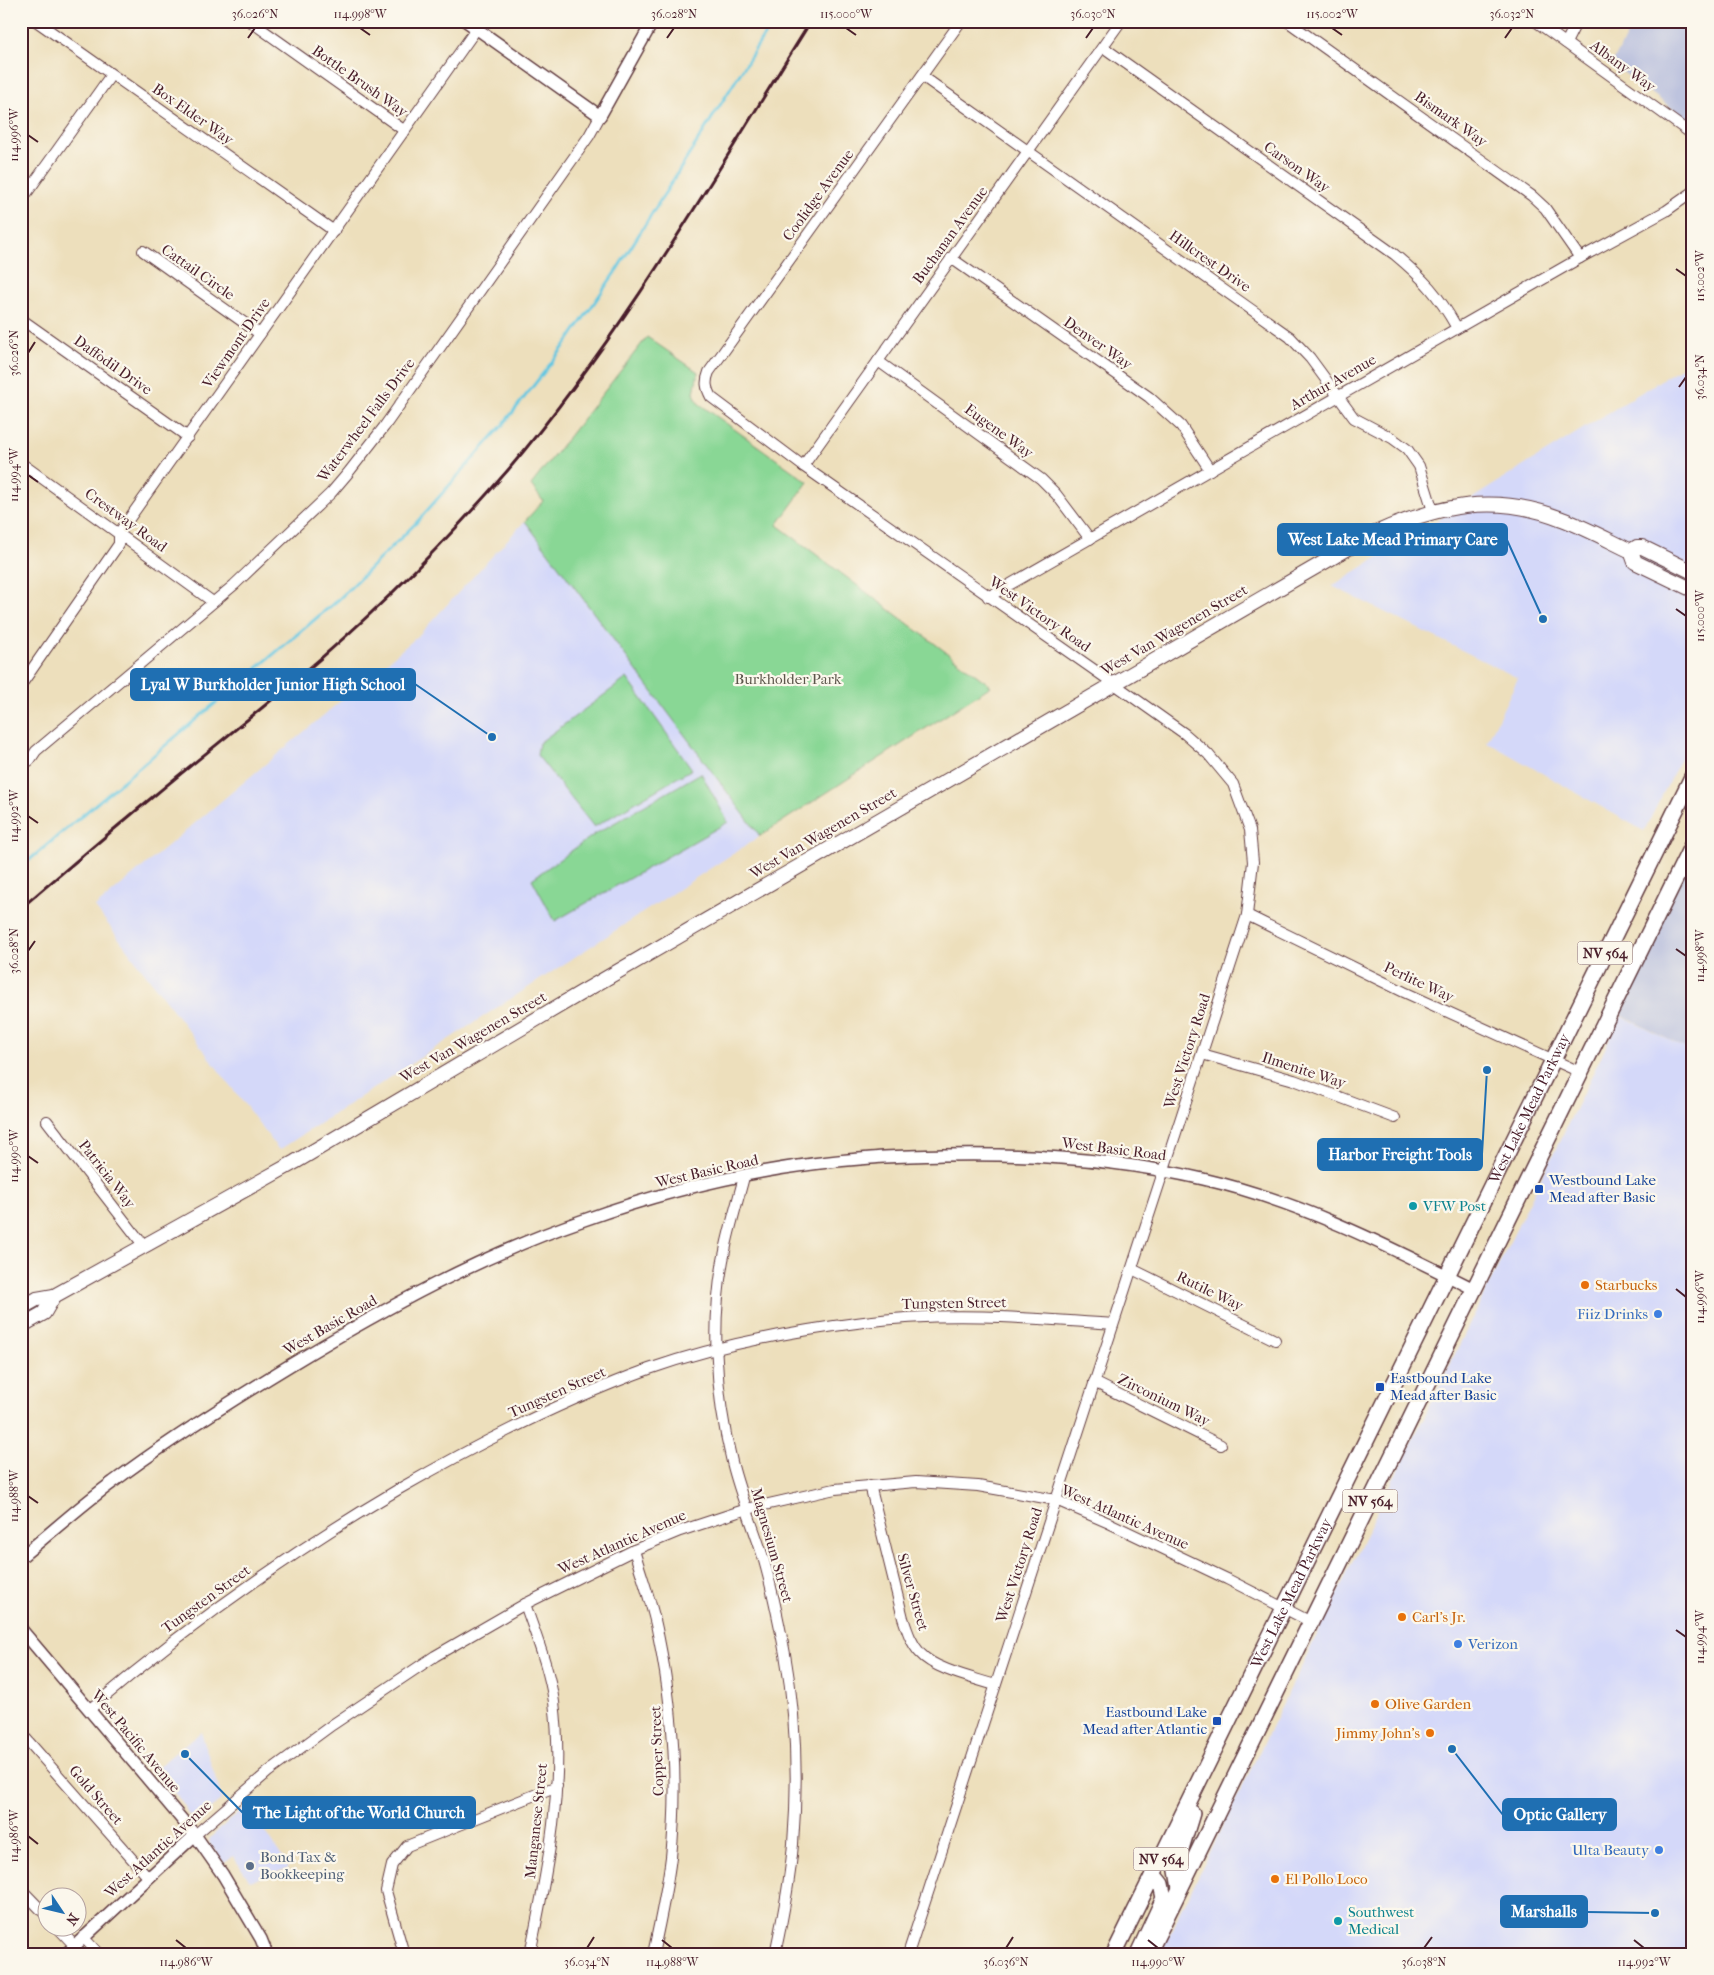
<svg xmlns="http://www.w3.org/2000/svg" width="1714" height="1975" font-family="'IM FELL French Canon',serif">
  <rect width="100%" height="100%" fill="#fbf7ec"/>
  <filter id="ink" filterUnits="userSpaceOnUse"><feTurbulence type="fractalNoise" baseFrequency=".02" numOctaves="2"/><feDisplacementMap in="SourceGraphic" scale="10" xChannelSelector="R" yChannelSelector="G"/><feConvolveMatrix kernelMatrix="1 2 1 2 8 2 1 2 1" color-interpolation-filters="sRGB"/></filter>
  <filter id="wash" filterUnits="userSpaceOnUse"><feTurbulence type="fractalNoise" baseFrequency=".0096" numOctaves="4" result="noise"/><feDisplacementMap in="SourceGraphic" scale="20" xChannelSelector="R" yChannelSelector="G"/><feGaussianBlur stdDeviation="1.12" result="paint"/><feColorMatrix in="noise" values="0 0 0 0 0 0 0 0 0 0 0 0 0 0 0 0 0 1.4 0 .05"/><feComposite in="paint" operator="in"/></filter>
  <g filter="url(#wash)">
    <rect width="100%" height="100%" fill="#eddfbc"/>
    <!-- built -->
    <g fill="#d4d8f9">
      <path d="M1693 360V735L1644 831 1487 742 1518 678 1332 586Z"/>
      <path d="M525 521 760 836 279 1150 95 907 417 637Z"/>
      <path d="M1621 1016 1693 1052V1954H1160Z"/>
      <path d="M201 1732 222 1799 199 1818 196 1819 188 1815 185 1806 155 1769Z"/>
      <path d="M248 1804 289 1868 250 1881 233 1856 223 1863 209 1843 210 1838 213 1835Z"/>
    </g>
    <!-- industrial -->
    <g fill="#bdc3de">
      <path d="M1634 21H1693V124L1612 64Z"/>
      <path d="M1693 855V1052L1611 1010Z"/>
    </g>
    <!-- green -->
    <g fill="#89d795" stroke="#6a7b60">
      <path d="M647 337 698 372 694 393 698 403 808 482 777 525 991 686 760 836 525 521 543 501 531 485Z"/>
      <path d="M627 678 692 769 594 827 537 755 539 743Z"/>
      <path d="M701 773 728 822 555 921 532 879 595 834Z"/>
    </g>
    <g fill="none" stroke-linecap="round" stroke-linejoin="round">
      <!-- stream -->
      <path stroke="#63c7e1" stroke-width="3" d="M21 867 339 599 416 523 502 426 566 344 616 271 773 21"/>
    </g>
  </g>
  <g filter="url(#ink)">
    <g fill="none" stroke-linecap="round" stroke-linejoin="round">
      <defs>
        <g id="minor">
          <path d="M36 21 334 231"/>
          <path d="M250 21 405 131"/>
          <path d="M1287 21 1532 196 1545 208 1580 258"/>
          <path d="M1535 21 1693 135"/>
          <path d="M1566 43 1577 21"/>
          <path d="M1103 47 1394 254C1424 279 1438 294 1457 328"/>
          <path d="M922 76 1290 337 1310 358 1354 418 1392 438 1407 449 1419 466 1433 511"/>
          <path d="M21 201 111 75"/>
          <path d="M143 251 260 334"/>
          <path d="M951 258 1149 397 1181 426 1210 470"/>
          <path d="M21 319 188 437"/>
          <path d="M878 361 1041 479 1056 494 1090 539"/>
          <path d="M21 463 213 602"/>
          <path d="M803 466 1121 21"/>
          <path d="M988 597 1580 258 1666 211 1693 192"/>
          <path d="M21 685 119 544V533L482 21"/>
          <path d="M21 766 30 760 36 751 234 585 331 493 348 473 384 427 589 136 600 116"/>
          <path d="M1247 915 1404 992 1580 1072"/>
          <path d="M1202 1054 1294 1080 1395 1118"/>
          <path d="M47 1121 144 1246"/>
          <path d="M744 1177C738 1200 731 1223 726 1246 710 1316 715 1393 732 1462 740 1495 753 1525 763 1557 772 1588 779 1622 785 1654 796 1715 798 1782 793 1844 790 1881 783 1917 775 1954"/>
          <path d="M1132 1269 1275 1340"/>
          <path d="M1094 1382 1221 1445"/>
          <path d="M870 1485 903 1618C907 1630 911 1643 920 1653 935 1670 974 1678 995 1685"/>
          <path d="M634 1550C642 1578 653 1606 658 1634 673 1707 679 1782 671 1857 667 1889 660 1922 653 1954"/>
          <path d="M525 1604C536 1636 549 1668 554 1702 565 1787 547 1871 530 1954"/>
          <path d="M90 1709C186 1627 290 1553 399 1489 479 1443 561 1401 649 1369 718 1345 792 1331 864 1322 947 1311 1030 1318 1113 1324"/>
          <path d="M21 1733 148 1877"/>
          <path d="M195 1835 268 1772 332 1725 435 1656 525 1604 634 1550 680 1531 747 1509 835 1489 916 1482 978 1486 1056 1500 1109 1523 1227 1579 1311 1622"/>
          <path d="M21 1889 48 1917"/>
          <path d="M58 1928 74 1945"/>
          <path d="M83 1937 99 1954"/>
          <path d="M404 1954 386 1891 392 1865 407 1846 557 1786"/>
          <path d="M908 1954 1247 915 1253 862 1250 830 1233 784 1208 754 1185 734 1113 683 803 466 711 397C706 388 705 382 709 372L961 21"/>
        </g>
        <g id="tertiary">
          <path d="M466 21 600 116 653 21"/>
          <path d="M21 1557C52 1532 81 1505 113 1482 170 1439 231 1401 292 1364 385 1308 482 1255 584 1220 676 1187 774 1165 871 1158 894 1156 918 1156 942 1155 1030 1153 1117 1159 1203 1179 1299 1201 1386 1245 1474 1289"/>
          <path d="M21 1629 195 1835 223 1875 261 1939 267 1954"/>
          <path d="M66 1954 195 1835"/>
        </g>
        <g id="secondary">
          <path d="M1631 551 1637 547H1642L1693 572"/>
          <path d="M21 1308 37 1299 54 1296 295 1162 579 994 1371 535C1434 506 1495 492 1562 519 1586 528 1608 540 1631 551L1635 562 1693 590"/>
          <path d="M21 1326 44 1313 54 1296"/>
        </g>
        <g id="primary">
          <path d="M1180 1888 1176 1865 1192 1813"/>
          <path id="s1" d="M1114 1954 1693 775"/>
          <path d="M1138 1954 1164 1898 1161 1884 1153 1874"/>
          <path d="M1148 1954 1693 843"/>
        </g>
      </defs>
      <!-- minor casing -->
      <use href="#minor" stroke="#623c41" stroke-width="12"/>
      <!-- tertiary casing -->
      <use href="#tertiary" stroke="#623c41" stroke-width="14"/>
      <!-- secondary casing -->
      <use href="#secondary" stroke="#623c41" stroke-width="16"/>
      <!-- primary casing -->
      <use href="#primary" stroke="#623c41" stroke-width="18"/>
      <!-- minor -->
      <use href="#minor" stroke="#fff" stroke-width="10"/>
      <!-- tertiary -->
      <use href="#tertiary" stroke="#fff" stroke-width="11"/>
      <!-- secondary -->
      <use href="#secondary" stroke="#fff" stroke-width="14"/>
      <!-- primary -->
      <use href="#primary" stroke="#fff" stroke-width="15"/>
      <!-- rail -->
      <path stroke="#4a1f2b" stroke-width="3" d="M21 908C66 870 110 832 155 795 203 755 252 717 299 677 374 614 444 544 508 470 625 332 715 174 811 21"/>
    </g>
  </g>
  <!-- ticks -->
  <path fill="none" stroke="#4a1f2b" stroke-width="2" d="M360 28 370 35M846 28 856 35M1332 28 1342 35M248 38 255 28M667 38 674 28M1086 38 1093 28M1505 38 1512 28M28 135 38 142M1676 269 1686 276M28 353 35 342M1679 387 1686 377M28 475 38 482M1676 609 1686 616M28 816 38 823M1676 949 1686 956M28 951 35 941M28 1156 38 1163M1676 1289 1686 1297M28 1496 38 1503M1676 1630 1686 1637M28 1836 38 1844M176 1940 186 1948M662 1940 672 1948M1148 1940 1158 1948M1634 1940 1644 1948M587 1948 594 1937M1006 1948 1013 1937M1424 1948 1432 1937"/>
  <!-- markers -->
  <g fill="#1a4fb4" stroke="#fbf7ec" stroke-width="2">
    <rect x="1534" y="1184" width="10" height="10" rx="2.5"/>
    <rect x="1375" y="1382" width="10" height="10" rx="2.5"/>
    <rect x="1212" y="1716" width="10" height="10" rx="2.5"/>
  </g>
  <g fill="#0f9aa8" stroke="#fbf7ec" stroke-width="2">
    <circle cx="1413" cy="1206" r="5"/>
    <circle cx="1338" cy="1921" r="5"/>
  </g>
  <g fill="#e8710a" stroke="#fbf7ec" stroke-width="2">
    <circle cx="1585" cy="1285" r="5"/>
    <circle cx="1402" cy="1617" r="5"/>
    <circle cx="1375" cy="1704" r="5"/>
    <circle cx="1430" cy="1733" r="5"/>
    <circle cx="1275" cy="1879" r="5"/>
  </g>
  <g fill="#3f7fe0" stroke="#fbf7ec" stroke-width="2">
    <circle cx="1658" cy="1314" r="5"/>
    <circle cx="1458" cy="1644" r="5"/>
    <circle cx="1659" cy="1850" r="5"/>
  </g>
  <circle fill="#5c6f8a" stroke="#fbf7ec" stroke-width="2" cx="250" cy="1866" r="5"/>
  <g text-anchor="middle" stroke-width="4.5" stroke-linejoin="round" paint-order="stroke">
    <!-- shield labels -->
    <g fill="#fbf7ec" stroke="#7f6065" stroke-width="1">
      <rect x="1577.5" y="941.5" width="55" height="23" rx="4"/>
      <rect x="1342.5" y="1489.5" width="55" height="23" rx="4"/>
      <rect x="1133.5" y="1847.5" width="55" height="23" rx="4"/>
    </g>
    <g font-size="14" font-weight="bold" fill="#4a1f2b">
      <text x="1605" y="958">NV 564</text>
      <text x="1370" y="1506">NV 564</text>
      <text x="1161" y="1864">NV 564</text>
    </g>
    <!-- street labels -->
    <g font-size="15" fill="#4a1f2b" stroke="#fbf7ec">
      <text transform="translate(1623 66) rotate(36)" y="5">Albany Way</text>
      <text transform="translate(360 81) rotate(35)" y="5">Bottle Brush Way</text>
      <text transform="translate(193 114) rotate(35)" y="5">Box Elder Way</text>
      <text transform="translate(1451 119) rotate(35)" y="5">Bismark Way</text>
      <text transform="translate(1297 167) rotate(35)" y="5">Carson Way</text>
      <text transform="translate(818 195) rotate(-54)" y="5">Coolidge Avenue</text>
      <text transform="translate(950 235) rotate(-54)" y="5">Buchanan Avenue</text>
      <text transform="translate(1210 261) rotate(35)" y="5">Hillcrest Drive</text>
      <text transform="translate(198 272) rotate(35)" y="5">Cattail Circle</text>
      <text transform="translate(236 343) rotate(-55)" y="5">Viewmont Drive</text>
      <text transform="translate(1098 343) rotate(35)" y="5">Denver Way</text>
      <text transform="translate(113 365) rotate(35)" y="5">Daffodil Drive</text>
      <text transform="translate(1333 382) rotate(-30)" y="5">Arthur Avenue</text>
      <text transform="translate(366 420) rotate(-53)" y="5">Waterwheel Falls Drive</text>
      <text transform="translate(999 431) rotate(36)" y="5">Eugene Way</text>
      <text transform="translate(126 520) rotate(36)" y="5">Crestway Road</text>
      <text transform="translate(1040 614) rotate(35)" y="5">West Victory Road</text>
      <text transform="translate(1174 630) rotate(-30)" y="5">West Van Wagenen Street</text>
      <text transform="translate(823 833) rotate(-30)" y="5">West Van Wagenen Street</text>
      <text transform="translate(1419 982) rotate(25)" y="5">Perlite Way</text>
      <text transform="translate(473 1037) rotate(-30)" y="5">West Van Wagenen Street</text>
      <text transform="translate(1187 1051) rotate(-72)" y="5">West Victory Road</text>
      <text transform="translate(1304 1070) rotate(18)" y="5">Ilmenite Way</text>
      <text dy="5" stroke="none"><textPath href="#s1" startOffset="942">West Lake Mead Parkway</textPath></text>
      <text transform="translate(1114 1149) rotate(7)" y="5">West Basic Road</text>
      <text transform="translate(707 1171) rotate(-13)" y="5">West Basic Road</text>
      <text transform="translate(107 1174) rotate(52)" y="5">Patricia Way</text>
      <text transform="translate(1210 1291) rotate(26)" y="5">Rutile Way</text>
      <text transform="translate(954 1303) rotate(-1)" y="5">Tungsten Street</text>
      <text transform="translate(330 1325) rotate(-30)" y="5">West Basic Road</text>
      <text transform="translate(557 1392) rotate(-24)" y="5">Tungsten Street</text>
      <text transform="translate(1164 1400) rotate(26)" y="5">Zirconium Way</text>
      <text transform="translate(1125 1517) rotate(24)" y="5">West Atlantic Avenue</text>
      <text transform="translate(622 1542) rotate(-24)" y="5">West Atlantic Avenue</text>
      <text transform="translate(772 1545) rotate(74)" y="5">Magnesium Street</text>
      <text transform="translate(1019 1565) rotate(-72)" y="5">West Victory Road</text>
      <text transform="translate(913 1592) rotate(74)" y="5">Silver Street</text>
      <text dy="5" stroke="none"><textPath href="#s1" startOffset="402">West Lake Mead Parkway</textPath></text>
      <text transform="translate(206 1599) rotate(-36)" y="5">Tungsten Street</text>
      <text transform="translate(136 1741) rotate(50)" y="5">West Pacific Avenue</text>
      <text transform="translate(657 1751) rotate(-92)" y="5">Copper Street</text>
      <text transform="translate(96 1795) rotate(49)" y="5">Gold Street</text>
      <text transform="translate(536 1821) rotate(-84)" y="5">Manganese Street</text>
      <text transform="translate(158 1849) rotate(-42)" y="5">West Atlantic Avenue</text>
    </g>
    <!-- park labels -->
    <g font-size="15" fill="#5d564b" stroke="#fbf7ec">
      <text x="788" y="684">Burkholder Park</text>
    </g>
    <!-- transit labels -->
    <g font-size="15" fill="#164399" stroke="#fbf7ec" text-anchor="start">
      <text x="1549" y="1185">Westbound Lake<tspan x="1549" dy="17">Mead after Basic</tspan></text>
      <text x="1390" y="1383">Eastbound Lake<tspan x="1390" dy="17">Mead after Basic</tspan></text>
      <text x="1207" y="1717" text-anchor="end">Eastbound Lake<tspan x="1207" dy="17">Mead after Atlantic</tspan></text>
    </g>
    <!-- culture labels -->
    <g font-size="15" fill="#0d838f" stroke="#fbf7ec" text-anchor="start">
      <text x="1423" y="1211">VFW Post</text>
      <text x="1348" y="1917">Southwest<tspan x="1348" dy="17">Medical</tspan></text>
    </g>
    <!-- food labels -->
    <g font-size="15" fill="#c56008" stroke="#fbf7ec" text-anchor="start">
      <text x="1595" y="1290">Starbucks</text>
      <text x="1412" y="1622">Carl's Jr.</text>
      <text x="1385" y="1709">Olive Garden</text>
      <text x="1420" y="1738" text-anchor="end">Jimmy John's</text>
      <text x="1285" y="1884">El Pollo Loco</text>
    </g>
    <!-- shop labels -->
    <g font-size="15" fill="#366cbe" stroke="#fbf7ec" text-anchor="end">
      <text x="1648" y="1319">Fiiz Drinks</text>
      <text x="1468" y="1649" text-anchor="start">Verizon</text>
      <text x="1649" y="1855">Ulta Beauty</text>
    </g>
    <!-- service labels -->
    <g font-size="15" fill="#4e5e75" stroke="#fbf7ec" text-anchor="start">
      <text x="260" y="1862">Bond Tax &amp;<tspan x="260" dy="17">Bookkeeping</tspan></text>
    </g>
  </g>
  <!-- callouts -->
  <path fill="none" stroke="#1f6fb2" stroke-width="2" d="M1543 619L1507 540M492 737L415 684M1487 1070L1482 1154M185 1754L243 1813M1452 1749L1503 1815M1655 1913L1587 1912"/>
  <g fill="#1f6fb2" stroke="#fbf7ec" stroke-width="2">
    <circle cx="1543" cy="619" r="5"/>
    <circle cx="492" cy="737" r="5"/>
    <circle cx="1487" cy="1070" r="5"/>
    <circle cx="185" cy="1754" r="5"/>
    <circle cx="1452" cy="1749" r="5"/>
    <circle cx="1655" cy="1913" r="5"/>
  </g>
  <g fill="#1f6fb2" stroke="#1f6fb2" stroke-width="2">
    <rect x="1278" y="524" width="229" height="31" rx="5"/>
    <rect x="131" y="669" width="284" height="31" rx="5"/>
    <rect x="1318" y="1139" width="164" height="31" rx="5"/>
    <rect x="243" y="1797" width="232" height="31" rx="5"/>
    <rect x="1503" y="1799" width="113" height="31" rx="5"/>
    <rect x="1501" y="1896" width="86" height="31" rx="5"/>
  </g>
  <g font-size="16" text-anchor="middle" font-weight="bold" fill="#fff">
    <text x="1393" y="545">West Lake Mead Primary Care</text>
    <text x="273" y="690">Lyal W Burkholder Junior High School</text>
    <text x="1400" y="1160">Harbor Freight Tools</text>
    <text x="359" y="1818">The Light of the World Church</text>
    <text x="1560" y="1820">Optic Gallery</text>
    <text x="1544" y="1917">Marshalls</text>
  </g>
  <!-- margin -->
  <rect width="1714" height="1975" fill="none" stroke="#fbf7ec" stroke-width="55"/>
  <!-- north arrow -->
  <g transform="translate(62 1912) rotate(125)"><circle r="24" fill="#fbf7ec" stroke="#b4a19f"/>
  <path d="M0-4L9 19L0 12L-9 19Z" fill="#1f6fb2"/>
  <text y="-8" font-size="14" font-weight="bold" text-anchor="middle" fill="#4a1f2b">N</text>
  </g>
  <rect x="28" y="28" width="1658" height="1920" fill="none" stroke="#4a1f2b" stroke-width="2"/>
  <g font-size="12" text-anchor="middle" fill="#4a1f2b">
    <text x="255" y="18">36.026°N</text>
    <text x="360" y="18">114.998°W</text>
    <text x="674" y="18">36.028°N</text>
    <text x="846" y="18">115.000°W</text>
    <text x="1093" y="18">36.030°N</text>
    <text x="1332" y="18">115.002°W</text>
    <text x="1512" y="18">36.032°N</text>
    <text transform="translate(14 135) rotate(-90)" y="4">114.996°W</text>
    <text transform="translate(1700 276) rotate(-90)" y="4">115.002°W</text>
    <text transform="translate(14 353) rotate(-90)" y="4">36.026°N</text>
    <text transform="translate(1700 377) rotate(-90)" y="4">36.034°N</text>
    <text transform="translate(14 475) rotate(-90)" y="4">114.994°W</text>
    <text transform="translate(1700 616) rotate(-90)" y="4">115.000°W</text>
    <text transform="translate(14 816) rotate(-90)" y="4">114.992°W</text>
    <text transform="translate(14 951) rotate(-90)" y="4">36.028°N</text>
    <text transform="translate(1700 956) rotate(-90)" y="4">114.998°W</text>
    <text transform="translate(14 1156) rotate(-90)" y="4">114.990°W</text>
    <text transform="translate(1700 1297) rotate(-90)" y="4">114.996°W</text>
    <text transform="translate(14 1496) rotate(-90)" y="4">114.988°W</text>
    <text transform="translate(1700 1637) rotate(-90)" y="4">114.994°W</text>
    <text transform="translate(14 1836) rotate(-90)" y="4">114.986°W</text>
    <text x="186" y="1966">114.986°W</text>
    <text x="587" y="1966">36.034°N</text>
    <text x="672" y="1966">114.988°W</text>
    <text x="1006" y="1966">36.036°N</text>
    <text x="1158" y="1966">114.990°W</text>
    <text x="1424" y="1966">36.038°N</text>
    <text x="1644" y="1966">114.992°W</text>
  </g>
</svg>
